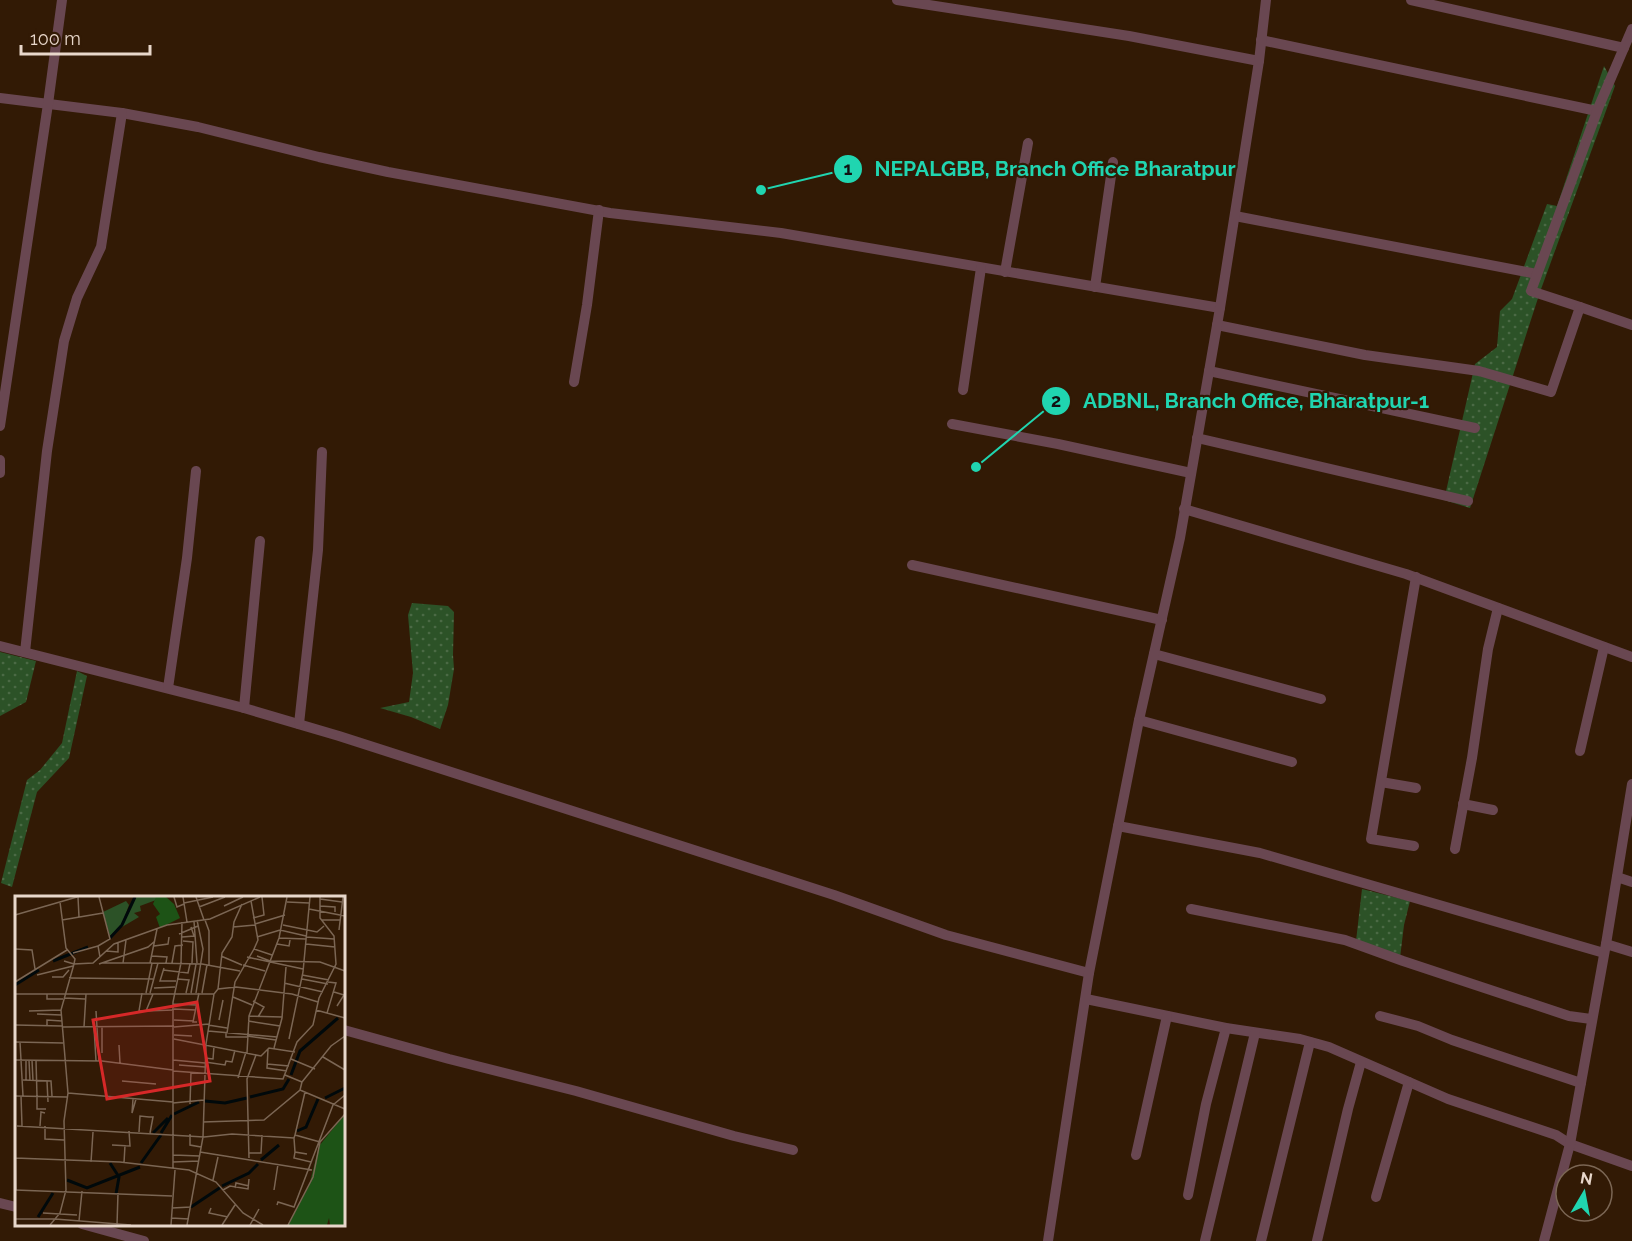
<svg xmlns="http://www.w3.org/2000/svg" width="1632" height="1241" font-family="Raleway,sans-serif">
  <defs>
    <pattern id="grass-dots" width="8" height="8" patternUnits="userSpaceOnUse" patternTransform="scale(1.5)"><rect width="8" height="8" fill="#2c5227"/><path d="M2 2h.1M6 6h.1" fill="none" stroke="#4b6a45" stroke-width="1.8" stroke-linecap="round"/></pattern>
  </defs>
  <rect width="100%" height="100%" fill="#321a05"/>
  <!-- grass -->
  <g fill="url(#grass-dots)">
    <path d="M1604 66 1615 86 1540 292 1470 508 1444 500 1475 364 1497 347 1500 311 1512 299 1547 204 1557 206Z"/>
    <path d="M412 603 448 606 454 612 453 655 454 669 448 705 440 729 411 717 380 708 409 702 413 673 408 615Z"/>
    <path d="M0 652 36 661 26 702 0 716Z"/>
    <path d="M77 671 87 676 69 758 37 792 12 887 1 883 27 780 40 770 62 743Z"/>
    <path d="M1362 889 1410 901 1404 925 1400 958 1356 941Z"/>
  </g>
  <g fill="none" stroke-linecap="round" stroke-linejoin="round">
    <!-- street -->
    <g stroke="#694751" stroke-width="10">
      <path d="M897 0 1129 36 1259 61"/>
      <path d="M1411 0 1624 48"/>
      <path d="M1261 40 1597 111"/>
      <path d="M0 98 122 113 198 127 319 157 388 172 610 213 781 233 1220 308"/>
      <path d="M1235 216 1537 274"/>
      <path d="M1005 272 1028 143"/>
      <path d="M1095 287 1113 162"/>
      <path d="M1580 307 1531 291 1599 106 1632 29"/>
      <path d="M1217 325 1365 355 1479 371 1551 392 1580 307 1632 325"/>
      <path d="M1209 371 1475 428"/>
      <path d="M574 382 587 305 599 210"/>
      <path d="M963 390 981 268"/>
      <path d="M952 424 1058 444 1191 473"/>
      <path d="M0 426 48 104 62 0"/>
      <path d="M1197 438 1468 501"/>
      <path d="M0 460V473"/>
      <path d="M1184 509 1406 574 1632 657"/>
      <path d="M912 565 1162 620"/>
      <path d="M0 646 244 708 339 736 834 895 946 935 1089 973"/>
      <path d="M25 652 47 451 64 341 77 298 101 247 122 113"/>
      <path d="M1154 654 1321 699"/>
      <path d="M168 688 187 558 196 471"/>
      <path d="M244 708 260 541"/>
      <path d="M1139 720 1292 762"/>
      <path d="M299 724 318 550 322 452"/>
      <path d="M1580 751 1604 647"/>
      <path d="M1381 782 1416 788"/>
      <path d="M1463 804 1493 810"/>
      <path d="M1118 826 1260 853 1604 953"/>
      <path d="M1414 846 1371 839 1416 577"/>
      <path d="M1455 849 1472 758 1488 649 1498 608"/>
      <path d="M1617 877 1632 882"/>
      <path d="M1191 909 1345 940 1403 961 1569 1016 1591 1019"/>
      <path d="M1606 944 1632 952"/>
      <path d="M1086 999 1226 1028 1300 1039 1329 1047 1448 1099 1556 1135 1570 1144 1632 1166"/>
      <path d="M1380 1016 1418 1026 1452 1040 1581 1083"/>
      <path d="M344 1030 449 1059 576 1091 734 1136 793 1150"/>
      <path d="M1136 1155 1167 1016"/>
      <path d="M1188 1195 1206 1104 1226 1028"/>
      <path d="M1376 1197 1409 1082"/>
      <path d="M0 1203 16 1207"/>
      <path d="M82 1224 144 1241"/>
      <path d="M1048 1241 1089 973 1139 720 1180 538 1220 308 1259 61 1266 0"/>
      <path d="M1205 1241 1255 1033"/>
      <path d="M1261 1241 1310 1042"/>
      <path d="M1317 1241 1348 1109 1361 1062"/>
      <path d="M1544 1241 1570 1144 1606 944 1632 784"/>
    </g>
  </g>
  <!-- overview -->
  <g transform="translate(15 896)">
    <rect width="330" height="330" fill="#321a05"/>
    <path d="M121 1H141V4L125 10 126 15 119 17 124 21 107 31Z" fill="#2c5227"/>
    <path d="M141 1H151L159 8 165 22 145 32 141 21 145 18 138 8ZM330 218V329H315L314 322 312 329H273L294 290 304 250Z" fill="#1d5316"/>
    <path d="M111 5 114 9 107 28 95 40 88 16Z" fill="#2c5227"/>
    <path fill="none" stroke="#00090b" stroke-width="3" d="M95 42 107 29 120 1M38 65 73 51M0 89 24 74M276 179 285 155 323 122M235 201 268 193 274 183M310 202 330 192M190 205 210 207 232 202M159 218 184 206M282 235 291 231 303 203M138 237 153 222M146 237 157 219M246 264 264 249M95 267 104 281 101 298M126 267 146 239M52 284 72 292 125 271M207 290 234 277 243 268M176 311 206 291M23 321 38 297"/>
    <path fill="none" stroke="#7b6654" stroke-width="1.5" d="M63 1 64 21M84 1 95 43 83 50 85 61M159 1 162 11 169 8M168 1 172 26M181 1 189 24M305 3 327 6M236 5 243 44 239 53 257 59M45 6 51 52 60 63 59 68 49 65M272 6 294 7M169 7 198 1M209 10 228 1M305 10 320 11V16M184 11 210 1M294 13 330 20M0 19 62 1M238 22 249 19 247 1M47 24 88 17M190 24 194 35V69M306 24H325M179 25 182 67M240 28 270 19M268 29 302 36 309 30M218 31 240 29M324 34 328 1M164 38 183 30M167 41 179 40 176 31M242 41 265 34 291 40M291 41 319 43M264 42 291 43M168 45 178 46 177 67M262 48 274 50 275 44M291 48 320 51M139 50 153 48 154 41M0 53 17 54 20 73M91 55 103 56V47M58 57 83 50M137 60 152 61 151 67M206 60 227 69M242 60 255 65 305 66 330 75M232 61 288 73M87 67H137M108 67 111 44M135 67 142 33M157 67 160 50 168 49M84 68 133 51 140 45M228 69 250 75M149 72 145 85H161M148 74 173 77 175 68M22 79 58 70M287 79 314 84M37 81H48L54 74M54 82 138 83M162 83 174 84 171 97M287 83 313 88M0 86 52 54M269 87 308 96M139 92 160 91M203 93 207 57 217 41 219 26 227 8M319 96 329 99 322 110M127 97 124 115H131M131 97 137 67 187 68 225 75M135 97 143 67M176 97 181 68M181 97 188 53 182 24M187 97 192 69M0 98H199L203 93 221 91 277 98 303 106M32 98V103H48M138 98 131 115 159 114M218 101 237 109M49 102 70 103M238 105 249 111 243 121M158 108 182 109M159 113 181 114M301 114 330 122M14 115 46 114M81 115 84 165M312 117 321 87 313 86M22 118 46 119M234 120 267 121M159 124 179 125M204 124 208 104M233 125 265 130M182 126H178L184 97M0 129 47 130M32 129V124L47 125M193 129 212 132M47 131 159 130M69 131 71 98M79 131 81 165M159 131 194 128M193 135 262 141M211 137V141H232M212 137 220 86 239 53M159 139 177 140M232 140 261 144M159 143 246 160 254 152 280 156M274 143 288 76 295 1M0 146 48 147M5 146 8 200M104 149 105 167M259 152 267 122 271 71M253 153 252 172 272 175M87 157V130M232 157 234 120 264 42 272 1M308 161 330 174M190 162 198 163 199 150M276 163 300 173M0 164 87 165 158 174M11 164V184M14 164 15 185M17 164 18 185M21 164 22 200M158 164 190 167M190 166 210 169 211 165 217 166 220 154M252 168 274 170M164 169 190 171M158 175 268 183 282 146 298 129 304 102 321 68 319 40 305 22V1M223 182 231 156M8 184 36 185 37 200M32 185 33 206M107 185 141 188M287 186 316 150 330 140M285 194 330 213M53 197 158 206M0 200 52 201M6 200 7 230M22 200V213H31M118 203 117 217 121 203M158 207 189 204M175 208 176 176M188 226 249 224 285 194 287 186 270 179M0 230 1 294M2 230 189 241 217 238 279 242 280 239 305 246M25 230 26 216 30 217M30 230V243L49 244M124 236 125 220 134 221H138L135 237M175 238V249L186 251M280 239 290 196M279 242 280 256 292 258M97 249 115 250 114 235M185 256 297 274M280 256 279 262 296 266M234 257H246L247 239M158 259 185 260M0 262 105 266 174 274 201 286 228 317 248 329M234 262 232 183 241 159M76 266 78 236M158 266 184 265M109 267 110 249M158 273V106L166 67 167 26M198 284 203 261M220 292 221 287 234 290M0 294 157 300M208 294 215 290 233 293 234 283M259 294 263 268M262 309 263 306 279 311 318 209 330 199M157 312 176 311M196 312 194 317 213 321M28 317 62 319M156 322 174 323M0 323H40M40 323 116 329M64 325 67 295M35 329 45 317 51 294 49 225 53 197 46 114 59 68 78 67 99 48 152 29 195 23 245 1M102 329 103 297M156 329 160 274M172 329 188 241 191 148 199 98M207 329 220 309M235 329 244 313M273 329 298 281 305 246 330 218"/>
    <path fill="#d62828" fill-opacity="0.15" stroke="#d62828" stroke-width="3" d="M182 106 195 185 92 203 78 124Z"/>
    <rect width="330" height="330" fill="none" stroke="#e8d7cb" stroke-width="3"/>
  </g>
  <!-- callouts -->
  <path fill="none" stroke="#20d5b0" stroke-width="2" d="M761 190L848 169M976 467L1056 401"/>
  <g fill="#20d5b0" stroke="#321a05" stroke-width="2">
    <circle cx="761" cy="190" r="6"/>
    <circle cx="976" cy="467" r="6"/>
    <circle cx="848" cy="169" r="15"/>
    <circle cx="1056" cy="401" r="15"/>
  </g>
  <g font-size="18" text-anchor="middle" font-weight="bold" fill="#111">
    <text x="848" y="175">1</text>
    <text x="1056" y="407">2</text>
  </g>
  <g font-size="21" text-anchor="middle" font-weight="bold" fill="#20d5b0" stroke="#321a05" stroke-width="4.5" stroke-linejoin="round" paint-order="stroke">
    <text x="1055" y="176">NEPALGBB, Branch Office Bharatpur</text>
    <text x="1256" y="408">ADBNL, Branch Office, Bharatpur-1</text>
  </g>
  <!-- north arrow -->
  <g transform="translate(1584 1193) rotate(10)"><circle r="28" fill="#321a05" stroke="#7b6654" stroke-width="1.5"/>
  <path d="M0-4.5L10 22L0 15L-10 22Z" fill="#20d5b0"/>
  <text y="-9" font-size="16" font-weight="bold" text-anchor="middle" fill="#e8d7cb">N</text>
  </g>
  <!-- scale -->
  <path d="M21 45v9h129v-9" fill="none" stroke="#e8d7cb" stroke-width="3"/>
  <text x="30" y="45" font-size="18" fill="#e8d7cb" stroke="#321a05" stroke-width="4.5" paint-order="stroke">100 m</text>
</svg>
